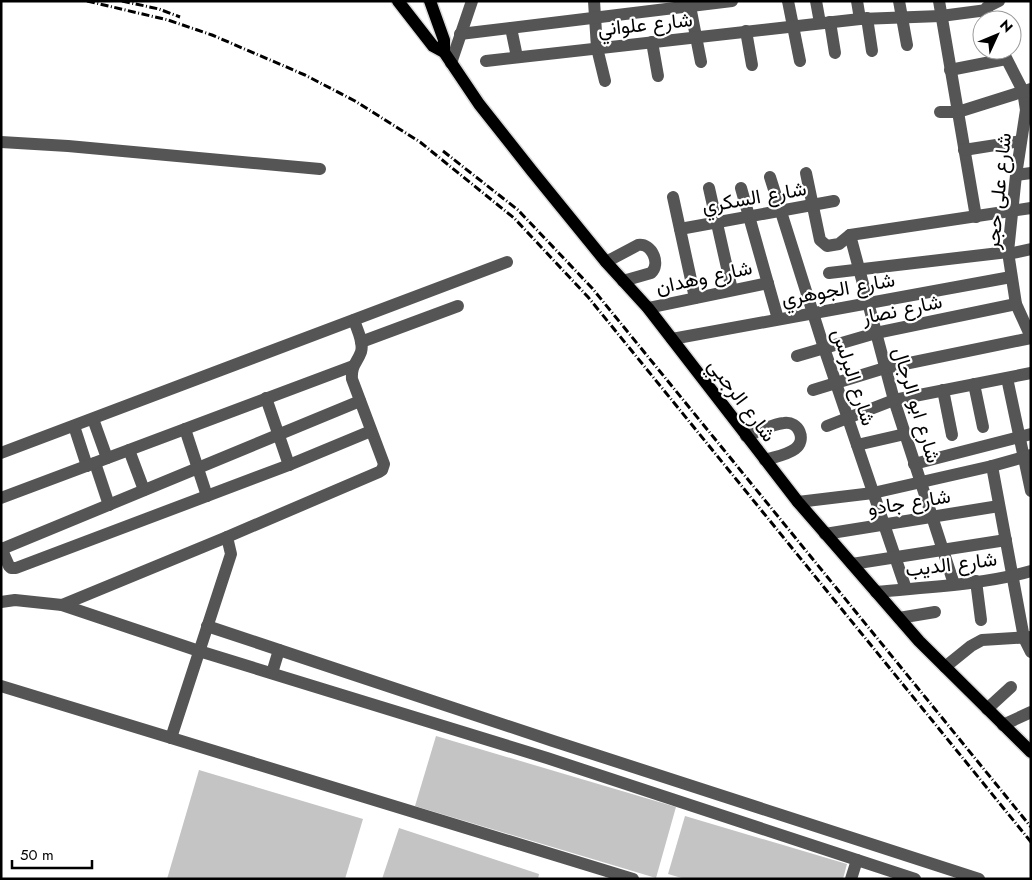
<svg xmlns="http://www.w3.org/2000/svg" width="1032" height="880" font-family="Jost,Vazirmatn,sans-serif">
  <rect width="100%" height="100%" fill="#fff"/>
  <!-- building -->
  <g fill="#c4c4c4">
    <path d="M436 736 676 807 656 878 415 806Z"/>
    <path d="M199 770 363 819 345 879H167Z"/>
    <path d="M685 816 847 864 843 879H685L668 874Z"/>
    <path d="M399 828 539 874 538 879H382Z"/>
  </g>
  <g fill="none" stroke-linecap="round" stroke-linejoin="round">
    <defs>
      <g id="major">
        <path d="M398 1 433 46 444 52 479 104 532 171 606 262 648 308 798 502 919 641 1031 752"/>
        <path d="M430 1 444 40V52"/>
      </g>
    </defs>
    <!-- major casing -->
    <use href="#major" stroke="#dbdbdb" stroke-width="15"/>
    <!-- minor -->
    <g stroke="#555" stroke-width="12">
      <path d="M594 1 597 48 605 81"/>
      <path d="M689 1 701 62"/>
      <path d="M788 1 800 61"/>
      <path d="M816 1 820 23"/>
      <path d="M857 1 860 19"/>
      <path d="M899 1 907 45"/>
      <path d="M939 1 976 217"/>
      <path d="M987 7 999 1"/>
      <path d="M867 18 872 51"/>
      <path d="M830 22 835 53"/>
      <path d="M511 28 517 57"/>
      <path d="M746 31 752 65"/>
      <path d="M460 34 732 1"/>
      <path d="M652 42 658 76"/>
      <path d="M1002 50 1023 91 1026 110 1016 175 1008 252 1016 304 1031 337"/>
      <path d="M486 61 860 19 941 16 987 10"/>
      <path d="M451 63 472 1"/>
      <path d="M950 70 1006 59"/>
      <path d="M940 112H958L1031 89"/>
      <path d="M1 142 68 146 320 169"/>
      <path d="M964 150 1021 141"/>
      <path d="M806 173 820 240 827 246 839 244 850 235"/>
      <path d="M1016 175 1031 173"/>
      <path d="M770 177 824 348 906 589"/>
      <path d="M709 188 732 290"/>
      <path d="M741 188 778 319"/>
      <path d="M673 197 695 298"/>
      <path d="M680 229 834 201"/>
      <path d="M850 235 894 400 954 584"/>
      <path d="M850 235 1031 208"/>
      <path d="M1009 254 1031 249"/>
      <path d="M606 262 638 245C652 243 661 264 651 273L623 281"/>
      <path d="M829 273 1008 252"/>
      <path d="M648 308 768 283"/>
      <path d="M672 339 1011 277"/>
      <path d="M361 342 458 306"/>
      <path d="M797 356 876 333 1016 304"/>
      <path d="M1007 378 1031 491"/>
      <path d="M974 384 983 427"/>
      <path d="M813 390 885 368 1031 338"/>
      <path d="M943 390 952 435"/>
      <path d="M266 398 289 465"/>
      <path d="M93 419 107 458"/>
      <path d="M74 426 87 466"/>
      <path d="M827 426 894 400 1031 373"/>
      <path d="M185 429 207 496"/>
      <path d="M746 436C758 432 772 424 784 423 799 421 807 440 795 449 787 455 774 457 765 460"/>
      <path d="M857 445 905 434"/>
      <path d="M129 450 144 490"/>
      <path d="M1 453 507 262"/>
      <path d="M95 463 109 505"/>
      <path d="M914 464 1031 434"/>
      <path d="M992 466 1024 638 1031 652"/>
      <path d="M1 498 353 366"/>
      <path d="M798 502 873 493 992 466 1031 455"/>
      <path d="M825 534 999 506"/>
      <path d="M227 537 379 472 382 470 384 464 352 379C351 365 357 363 361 352 364 342 357 330 354 320"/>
      <path d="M1 548 9 566 11 568H16L289 465 371 431"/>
      <path d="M2 549 360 401"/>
      <path d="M852 564 1006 540"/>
      <path d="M976 581 981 620"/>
      <path d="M876 592C926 587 983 585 1031 571"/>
      <path d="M1 602 15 600 62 605 199 651 547 758 915 879"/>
      <path d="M62 605 227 537 231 554 171 738"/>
      <path d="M899 618 935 612"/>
      <path d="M207 626 553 741 979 879"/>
      <path d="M945 667 971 646 982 640 1031 637"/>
      <path d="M272 673 279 650"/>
      <path d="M1 686 633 879"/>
      <path d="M987 709 1011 687"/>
      <path d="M1003 725 1031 712"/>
      <path d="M851 879 857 860"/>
    </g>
    <!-- major -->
    <use href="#major" stroke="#000" stroke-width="12"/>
    <!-- rail -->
    <g stroke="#000" stroke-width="3" stroke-dasharray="8 2.5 1 2.5" stroke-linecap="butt">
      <path d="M87 1 168 20 212 35 305 75 355 101 420 142 514 218 588 297 1031 842"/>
      <path d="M122 1 159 9 180 17"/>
      <path d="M443 151 518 210 592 288 1031 827"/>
    </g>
  </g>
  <g text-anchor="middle" stroke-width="4.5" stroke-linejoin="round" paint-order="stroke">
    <!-- street labels -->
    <g font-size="20" fill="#000" stroke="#fff">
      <text transform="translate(645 24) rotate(-6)" y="7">شارع علواني</text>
      <text transform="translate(998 191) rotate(-84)" y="7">شارع على حجر</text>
      <text transform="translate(754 197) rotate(-10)" y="7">شارع السكري</text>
      <text transform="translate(704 277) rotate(-12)" y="7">شارع وهدان</text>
      <text transform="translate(838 289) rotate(-10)" y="7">شارع الجوهري</text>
      <text transform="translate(902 309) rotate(-12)" y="7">شارع نصار</text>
      <text transform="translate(854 377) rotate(72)" y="7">شارع البرلس</text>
      <text transform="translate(742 400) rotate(53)" y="7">شارع الرجبي</text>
      <text transform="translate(917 405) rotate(73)" y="7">شارع ابو الرجال</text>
      <text transform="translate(909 502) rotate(-9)" y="7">شارع جادو</text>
      <text transform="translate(951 564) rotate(-7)" y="7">شارع الديب</text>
    </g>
  </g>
  <!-- border -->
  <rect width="1032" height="880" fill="none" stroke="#000000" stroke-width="5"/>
  <!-- north arrow -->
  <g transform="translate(997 35) rotate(46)"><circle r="24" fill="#ffffff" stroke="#999999"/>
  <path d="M0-4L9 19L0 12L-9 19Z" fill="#000000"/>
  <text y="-8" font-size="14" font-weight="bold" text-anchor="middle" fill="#000000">N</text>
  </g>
  <!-- scale -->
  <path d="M12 860v8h80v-8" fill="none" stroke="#000000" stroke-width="2.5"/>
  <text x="20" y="860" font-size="15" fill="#000000" stroke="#ffffff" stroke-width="4" paint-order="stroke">50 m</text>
</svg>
